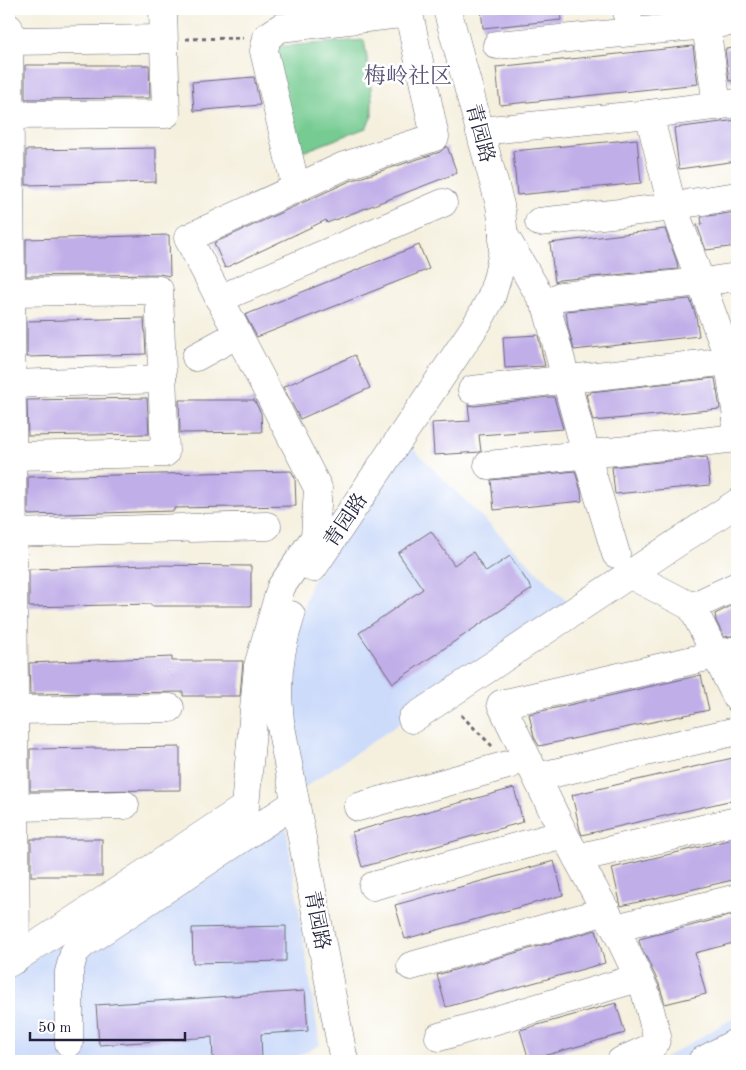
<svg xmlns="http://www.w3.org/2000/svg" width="746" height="1070" font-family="'Old Standard TT','Noto Serif SC',serif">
  <rect width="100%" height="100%" fill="#fff"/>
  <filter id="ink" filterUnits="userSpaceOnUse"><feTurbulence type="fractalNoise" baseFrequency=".02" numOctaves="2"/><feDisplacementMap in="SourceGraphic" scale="10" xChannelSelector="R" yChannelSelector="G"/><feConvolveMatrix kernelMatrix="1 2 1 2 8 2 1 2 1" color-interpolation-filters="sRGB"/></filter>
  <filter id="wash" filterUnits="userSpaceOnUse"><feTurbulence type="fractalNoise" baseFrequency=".0096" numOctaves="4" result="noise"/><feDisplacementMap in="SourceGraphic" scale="20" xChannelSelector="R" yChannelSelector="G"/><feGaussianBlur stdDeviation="1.12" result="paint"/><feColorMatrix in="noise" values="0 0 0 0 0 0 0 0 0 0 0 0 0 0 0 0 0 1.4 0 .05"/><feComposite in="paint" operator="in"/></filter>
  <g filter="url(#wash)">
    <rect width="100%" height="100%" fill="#f5f0de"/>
    <!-- built -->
    <g fill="#ccdbfa">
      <path d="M408 444 573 607 299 791 285 701 291 649 311 583Z"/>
      <path d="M282 802 320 1045 288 1061H9V974Z"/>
      <path d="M737 1016V1061H660Z"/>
    </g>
    <!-- green -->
    <path fill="#74cb91" stroke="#4b7666" d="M364 40 370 76 372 100V116L366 128 292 156 271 47Z"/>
    <g id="blocks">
      <!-- building -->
      <g fill="#c0aee8">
        <path d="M481 9H560L561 20 483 28Z"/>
        <path d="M693 46 698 84 500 105 496 67Z"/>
        <path d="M737 48V80L729 81 725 49Z"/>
        <path d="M25 65H149L150 98 25 99Z"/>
        <path d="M254 77 260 105 194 111 192 82Z"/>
        <path d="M737 120V161L679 169 674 128Z"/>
        <path d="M637 139 641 183 517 195 513 151Z"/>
        <path d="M447 146 457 173 327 223 326 220 225 268 214 243 350 181 440 152Z"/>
        <path d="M156 148V182L26 185V150Z"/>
        <path d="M737 212V246L706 250 697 225 702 224 701 217Z"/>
        <path d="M665 229 677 262 678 269 559 280 555 282 550 243Z"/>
        <path d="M169 235 170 276 159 274 26 276V239Z"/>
        <path d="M419 245 429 269 257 337 245 315Z"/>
        <path d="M690 299 696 316 699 336 574 350 568 327 566 311Z"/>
        <path d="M144 318 146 354 27 357V321Z"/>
        <path d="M538 335 545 366 505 368 503 337Z"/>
        <path d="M355 355 370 388 300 419 283 387Z"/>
        <path d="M715 378 720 409 593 421 586 394H590V392Z"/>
        <path d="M549 397H554L563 429 479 435 481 452 434 455 432 423 470 421 468 405 474 406Z"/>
        <path d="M147 398 149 434 28 436 27 400Z"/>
        <path d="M179 400H254L261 413 262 432 180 433Z"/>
        <path d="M707 457 710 485 615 494 612 467Z"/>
        <path d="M291 471 295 478 296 506 174 508V511L28 515V477Z"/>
        <path d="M575 471 581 491 582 501 494 510 491 480Z"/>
        <path d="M431 531 454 565 473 552 486 572 510 556 532 589 393 683 359 633 423 589 398 553Z"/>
        <path d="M148 565 251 566V606H151V604L29 607V569Z"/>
        <path d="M737 603V635L724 637 716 621 715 614Z"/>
        <path d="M172 657V661H243L240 696H183V692L30 694 29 663Z"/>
        <path d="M701 675 709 710 539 746 534 737 529 714Z"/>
        <path d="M180 747V790L30 791V749Z"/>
        <path d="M737 757V799L582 835 580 830 572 795Z"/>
        <path d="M514 788 523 822 362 867 352 832Z"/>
        <path d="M737 838V879L621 906 612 868Z"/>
        <rect x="31" y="839" width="71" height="37"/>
        <path d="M554 861 563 895 405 939 395 905Z"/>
        <path d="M737 914V942L695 953 706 994 665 1004 659 984 640 944 639 939Z"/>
        <path d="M286 926V961L193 963 192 928Z"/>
        <path d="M596 930 605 963 446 1007 437 975Z"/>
        <path d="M305 991 308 1031 261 1034 262 1061H213L212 1037 99 1045 96 1005Z"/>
        <path d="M616 1003 625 1033 529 1060 520 1030Z"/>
      </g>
    </g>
  </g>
  <g filter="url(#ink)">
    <use href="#blocks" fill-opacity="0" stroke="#6c6a74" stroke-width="1"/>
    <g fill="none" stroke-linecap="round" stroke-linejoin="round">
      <defs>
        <g id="minor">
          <path d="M627 9 629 32"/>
          <path d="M706 25 717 106"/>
          <path d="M9 28 16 959"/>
          <path d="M9 41 163 39"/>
          <path d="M497 45 706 25 737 21"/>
          <path d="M649 114 670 198 728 357 737 417"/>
          <path d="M9 115 166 114 163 9"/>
          <path d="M480 131 649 114 737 103"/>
          <path d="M296 188 264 51 267 37 280 28 409 13"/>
          <path d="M690 203 737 196"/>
          <path d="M539 222 674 207"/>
          <path d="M503 233 547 308 586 454 616 554"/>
          <path d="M716 280 737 277"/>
          <path d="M11 292 159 290 165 453 12 456"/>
          <path d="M561 296 701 282"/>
          <path d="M219 299 443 203"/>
          <path d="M196 357 238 334"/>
          <path d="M12 384 162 379"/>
          <path d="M472 390 729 361"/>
          <path d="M488 465 728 439 735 431 737 420"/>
          <path d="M190 528 267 526"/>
          <path d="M13 533 182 528"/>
          <path d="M313 568 478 322 491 298 498 275 503 251V227L500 205 447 9"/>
          <path d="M629 574 692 607 737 698"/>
          <path d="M692 607 737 586"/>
          <path d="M291 615C283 639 278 664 278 689 278 700 279 711 280 721L344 1061"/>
          <path d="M14 710 170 708"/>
          <path d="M412 719 737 503"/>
          <path d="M537 777 737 731"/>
          <path d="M15 807 125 805"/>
          <path d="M358 807 511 764"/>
          <path d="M577 858 737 821"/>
          <path d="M373 886 564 834"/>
          <path d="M615 928 737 898"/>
          <path d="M9 963 245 807 258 666 281 587 315 537 318 488 188 238 344 166 435 137 408 9"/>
          <path d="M411 966 606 911"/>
          <path d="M439 1037 638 978"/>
          <path d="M69 1043V972L74 953 83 944 295 803"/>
          <path d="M621 1061 650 1048 655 1043 657 1036 645 991 615 928 564 834 501 704 737 650"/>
          <path d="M702 1061 737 1042"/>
        </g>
      </defs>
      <!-- minor casing -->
      <use href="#minor" stroke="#6c6a74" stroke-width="29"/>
      <!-- path -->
      <g stroke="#6c6a74" stroke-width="3" stroke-dasharray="4 4" stroke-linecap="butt">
        <path d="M186 39 243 38"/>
        <path d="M461 715 492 746"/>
      </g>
      <!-- minor -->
      <use href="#minor" stroke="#fff" stroke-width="28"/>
    </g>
  </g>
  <g text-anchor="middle" stroke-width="5" stroke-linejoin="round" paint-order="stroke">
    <!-- street labels -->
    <g font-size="20" fill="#22223b" stroke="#fff">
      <text transform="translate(481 133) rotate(75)" y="7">青园路</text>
      <text transform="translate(345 520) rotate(-56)" y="7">青园路</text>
      <text transform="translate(318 920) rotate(79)" y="7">青园路</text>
    </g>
    <!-- quarter labels -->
    <g font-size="22" fill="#595378" stroke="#fff">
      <text x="408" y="83">梅岭社区</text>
    </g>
  </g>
  <!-- margin -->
  <rect width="746" height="1070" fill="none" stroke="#fff" stroke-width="30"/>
  <!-- scale -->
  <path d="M30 1032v8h155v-8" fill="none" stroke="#22223b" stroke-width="2.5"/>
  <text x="38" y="1032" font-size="15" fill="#22223b" stroke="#ffffff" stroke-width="4" paint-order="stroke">50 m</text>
</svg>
